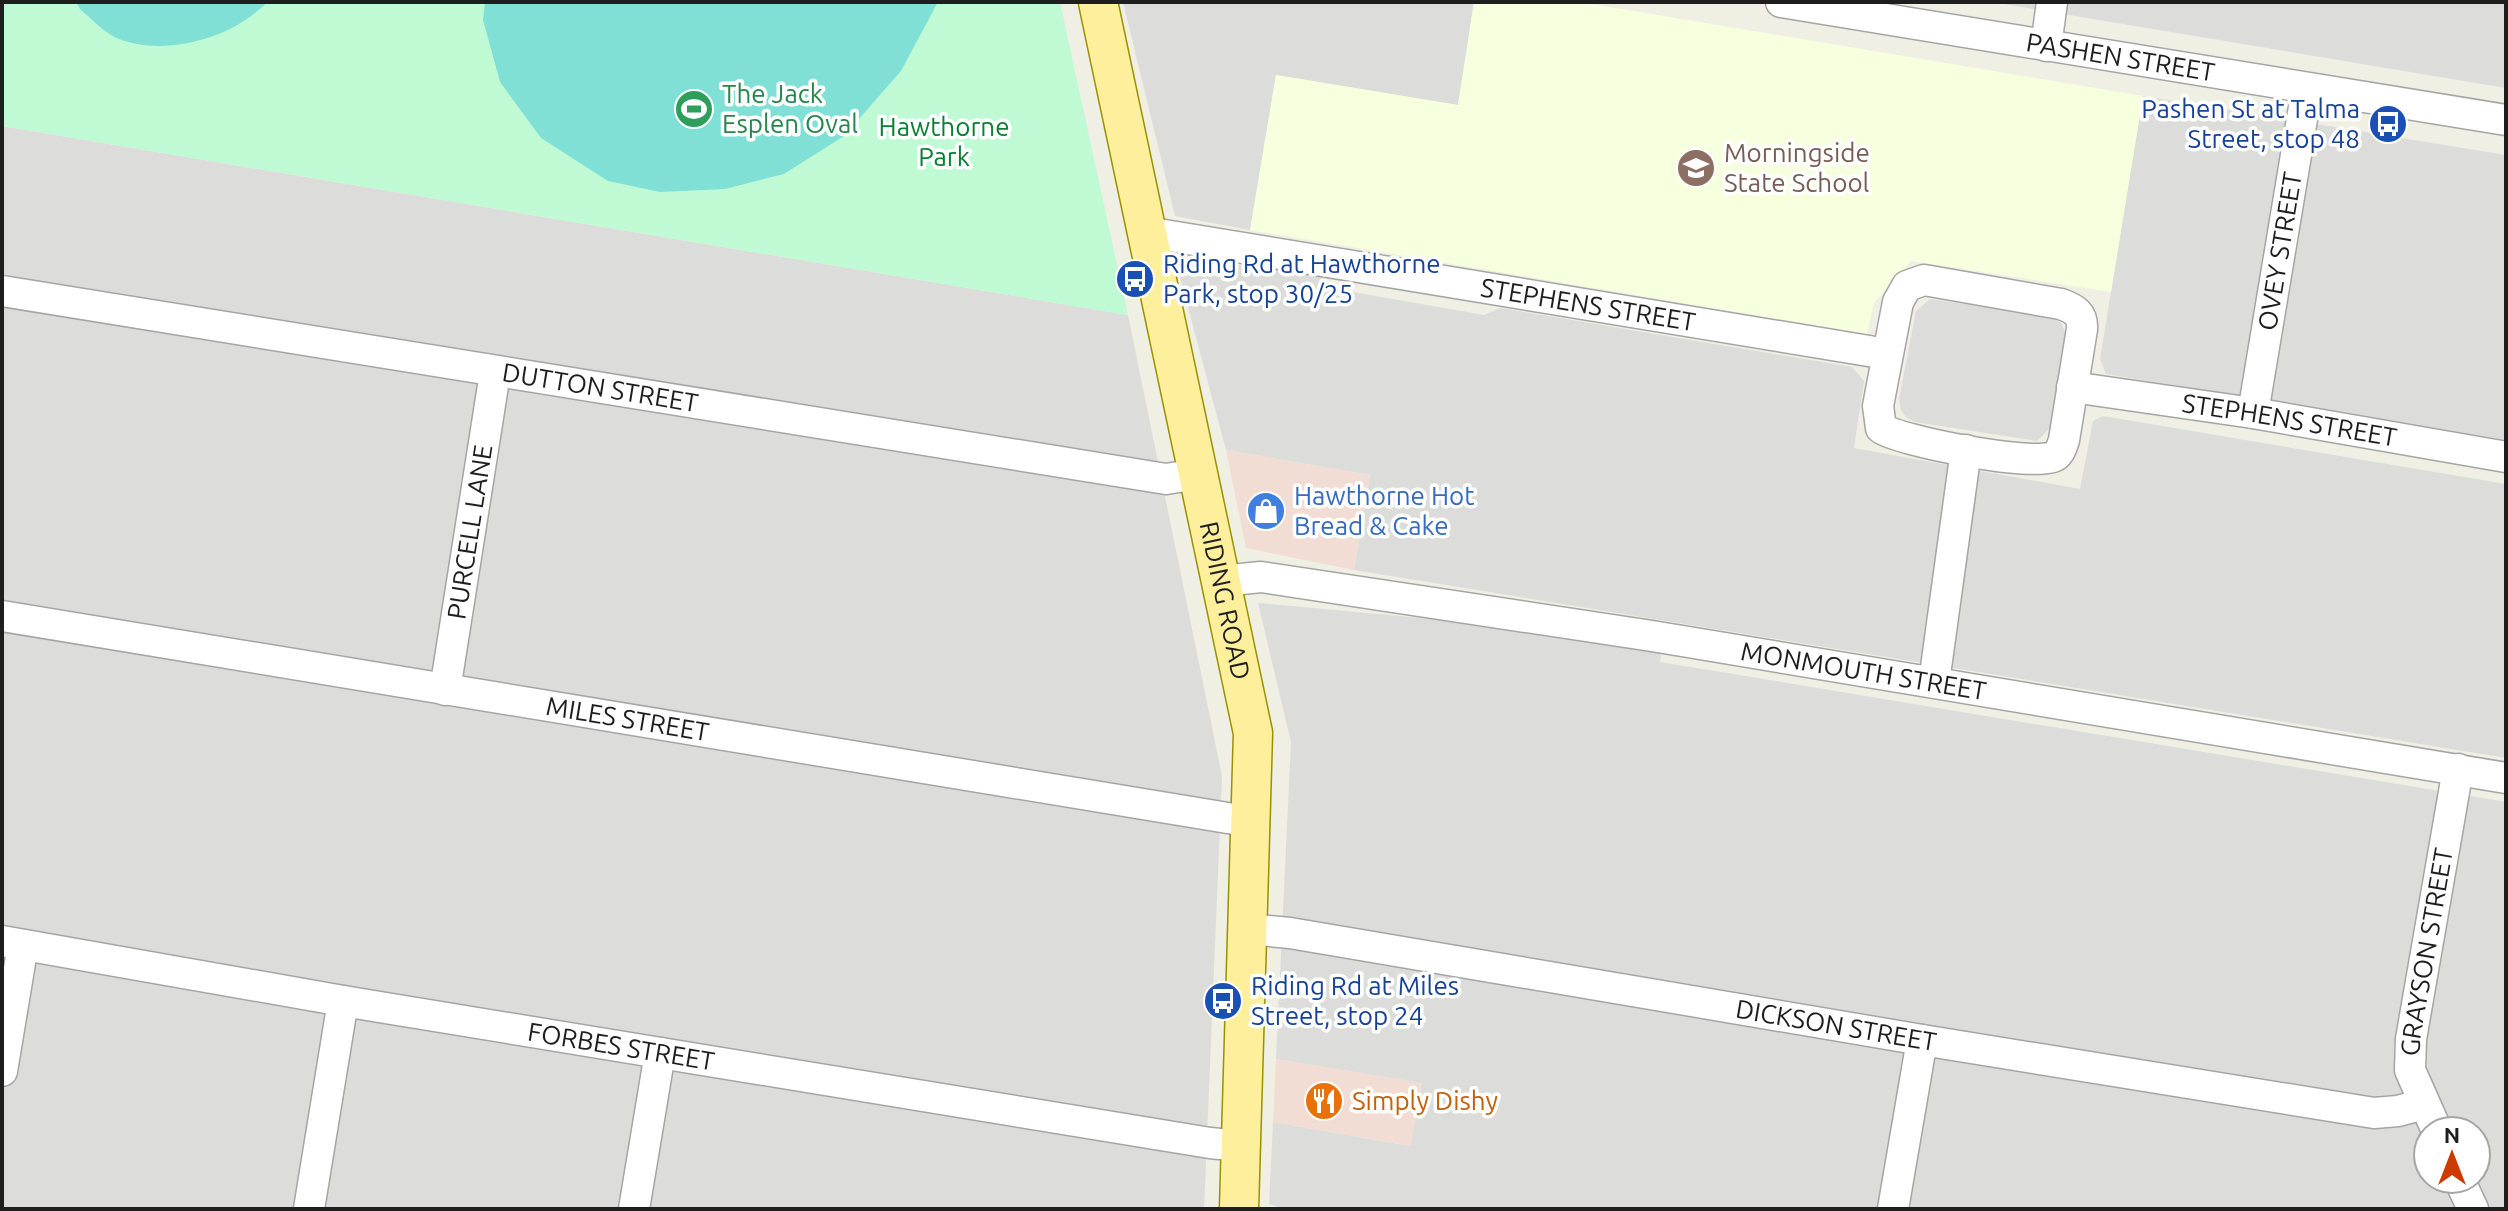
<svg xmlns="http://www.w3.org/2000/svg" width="2508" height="1211" font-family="Ubuntu,sans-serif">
  <rect width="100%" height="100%" fill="#efefe4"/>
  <!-- residential -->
  <g fill="#dcdcdb" fill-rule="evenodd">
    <path d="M1123 2 1169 3 1474 2 1458 105 1276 75 1250 230 1175 216Z"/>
    <path d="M1992 2H2506V88Z"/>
    <path d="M2143 96 2506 155V440L2106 374 2100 359Z"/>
    <path d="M2 126 1128 315 1222 776 1204 1209H2Z"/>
    <path d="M1174 255 1320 277 1324 287 1484 315 1500 308 1852 367 1864 381 1854 448 2080 489 2093 421 2103 416 2506 484V758L1354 570 1370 475 1226 450Z"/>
    <path d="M1930 299 2052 317 2061 323 2066 334 2050 428 2037 441 1915 422 1906 417 1901 410 1899 399 1916 311Z"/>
    <path d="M1258 603 1485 624 1661 653 1660 662 2506 802V1209H1284L1269 1204 1273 1122 1410 1146 1421 1083 1276 1059 1291 742ZM2428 1131H2476V1179H2428Z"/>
  </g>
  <!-- commercial -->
  <g fill="#f1ddd3">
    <path d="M1226 450 1370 475 1354 570 1246 548Z"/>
    <path d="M1276 1059 1422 1083 1411 1146 1273 1122Z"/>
  </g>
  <!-- education -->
  <path fill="#f6ffde" d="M1474 2H1580L2143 96 2111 292 1911 261 1874 303 1867 334 1250 230 1276 75 1458 105Z"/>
  <!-- park -->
  <path fill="#c0fad5" d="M2 2H1060L1128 315 2 126Z"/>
  <!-- pitch -->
  <g fill="#81e0d6">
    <path d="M76 2H267C234 38 166 57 119 39 105 34 91 18 80 9Z"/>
    <path d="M485 2H938L901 71 844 136 784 174 725 189 660 192 608 181 541 138 500 82 483 20Z"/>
  </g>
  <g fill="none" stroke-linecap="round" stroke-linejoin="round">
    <defs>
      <g id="minor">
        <path id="s1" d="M1781 2 2506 120"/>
        <path d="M2046 46 2052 2"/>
        <path id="s2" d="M1146 232 1887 354"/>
        <path d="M1924 280 2061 304C2075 309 2083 314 2082 329L2064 440C2062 446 2060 453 2055 456 2038 468 1898 441 1881 428L1878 406 1898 302 1907 286Z"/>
        <path id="s3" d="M2 291 1166 479 1198 474"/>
        <path id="s4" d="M2072 387 2253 413 2506 457"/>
        <path id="s5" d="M2253 413 2307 89"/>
        <path id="s6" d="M1221 581 1261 577 1652 636 2506 778"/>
        <path id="s7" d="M2 616 1252 822"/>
        <path d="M1934 682 1966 450"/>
        <path id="s8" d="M445 690 495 373"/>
        <path id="s9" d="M1248 929 1290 933 1922 1040 2374 1113 2398 1111 2424 1104"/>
        <path id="s10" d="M2 941 343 1001 1210 1143 1241 1146"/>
        <path d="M2 1071 23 945"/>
        <path id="s11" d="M2437 1131 2410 1070 2411 1039 2458 769"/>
        <path d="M2459 1179 2473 1209"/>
        <path d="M309 1209 343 1001"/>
        <path d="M634 1209 660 1053"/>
        <path d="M1893 1209 1922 1040"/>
      </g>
      <g id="major">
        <path id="s12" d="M1098 2 1253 733 1239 1209"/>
      </g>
    </defs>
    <!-- minor casing -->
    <use href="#minor" stroke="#a5a5a5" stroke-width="33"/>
    <!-- major casing -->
    <use href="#major" stroke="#999100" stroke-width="41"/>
    <!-- minor -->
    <use href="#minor" stroke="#fff" stroke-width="30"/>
    <!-- major -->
    <use href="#major" stroke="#fdef9c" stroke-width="38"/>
  </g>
  <!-- icons -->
  <defs>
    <symbol id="stadium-disc" viewBox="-11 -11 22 22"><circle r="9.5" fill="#2e9e5b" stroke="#fff"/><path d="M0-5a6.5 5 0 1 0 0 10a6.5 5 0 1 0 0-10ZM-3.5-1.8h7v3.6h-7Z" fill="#fff"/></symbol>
    <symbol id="bus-disc" viewBox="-11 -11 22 22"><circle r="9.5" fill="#1a4fb4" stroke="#fff"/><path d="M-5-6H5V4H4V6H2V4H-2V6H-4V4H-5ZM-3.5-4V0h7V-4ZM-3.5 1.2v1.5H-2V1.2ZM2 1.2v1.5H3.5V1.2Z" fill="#fff"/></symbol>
    <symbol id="school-disc" viewBox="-11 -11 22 22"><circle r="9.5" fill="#8d6e63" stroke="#fff"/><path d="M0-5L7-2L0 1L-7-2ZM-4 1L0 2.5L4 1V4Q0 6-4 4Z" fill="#fff"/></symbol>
    <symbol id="shop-disc" viewBox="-11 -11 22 22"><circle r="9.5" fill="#3f7fe0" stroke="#fff"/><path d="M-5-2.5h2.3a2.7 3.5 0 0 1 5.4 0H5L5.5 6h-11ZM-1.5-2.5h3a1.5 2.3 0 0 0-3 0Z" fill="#fff"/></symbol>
    <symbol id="restaurant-disc" viewBox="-11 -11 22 22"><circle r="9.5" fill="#e8710a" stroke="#fff"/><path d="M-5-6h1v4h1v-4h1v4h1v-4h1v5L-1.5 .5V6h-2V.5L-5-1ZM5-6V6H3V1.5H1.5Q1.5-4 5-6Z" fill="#fff"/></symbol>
  </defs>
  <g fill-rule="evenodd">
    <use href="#stadium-disc" x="672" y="87" width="44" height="44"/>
    <use href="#bus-disc" x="2366" y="102" width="44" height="44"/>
    <use href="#school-disc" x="1674" y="146" width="44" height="44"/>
    <use href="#bus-disc" x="1113" y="257" width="44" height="44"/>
    <use href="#shop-disc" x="1244" y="489" width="44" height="44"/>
    <use href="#bus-disc" x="1201" y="979" width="44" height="44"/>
    <use href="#restaurant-disc" x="1302" y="1079" width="44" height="44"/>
  </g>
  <g text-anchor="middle" stroke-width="7" stroke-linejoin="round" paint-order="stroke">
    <!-- street labels -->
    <g font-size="26" fill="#1e1e1e" stroke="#fff">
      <text dy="9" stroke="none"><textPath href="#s1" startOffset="344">PASHEN STREET</textPath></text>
      <text dy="9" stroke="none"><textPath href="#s5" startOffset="164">OVEY STREET</textPath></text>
      <text dy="9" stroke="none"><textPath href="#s2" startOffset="448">STEPHENS STREET</textPath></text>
      <text dy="9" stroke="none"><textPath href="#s3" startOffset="606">DUTTON STREET</textPath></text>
      <text dy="9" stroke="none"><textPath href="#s4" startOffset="220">STEPHENS STREET</textPath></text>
      <text dy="9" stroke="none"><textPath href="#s8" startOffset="160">PURCELL LANE</textPath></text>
      <text dy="9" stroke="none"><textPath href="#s12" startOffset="612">RIDING ROAD</textPath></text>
      <text dy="9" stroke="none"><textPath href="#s6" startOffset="650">MONMOUTH STREET</textPath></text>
      <text dy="9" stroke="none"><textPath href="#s7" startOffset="634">MILES STREET</textPath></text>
      <text dy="9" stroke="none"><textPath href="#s11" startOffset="186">GRAYSON STREET</textPath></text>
      <text dy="9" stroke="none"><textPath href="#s9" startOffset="596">DICKSON STREET</textPath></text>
      <text dy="9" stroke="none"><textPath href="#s10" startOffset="628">FORBES STREET</textPath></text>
    </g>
    <!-- leisure labels -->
    <g font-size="26" fill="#27864d" stroke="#fff" text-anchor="start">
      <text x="722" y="103">The Jack<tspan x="722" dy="30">Esplen Oval</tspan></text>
    </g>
    <!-- transit labels -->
    <g font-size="26" fill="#164399" stroke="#fff" text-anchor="start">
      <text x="2360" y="118" text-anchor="end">Pashen St at Talma<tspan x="2360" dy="30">Street, stop 48</tspan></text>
      <text x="1163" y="273">Riding Rd at Hawthorne<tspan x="1163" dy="30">Park, stop 30/25</tspan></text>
      <text x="1251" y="995">Riding Rd at Miles<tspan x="1251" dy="30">Street, stop 24</tspan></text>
    </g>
    <!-- park labels -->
    <g font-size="26" fill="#0a7f35" stroke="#fff">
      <text x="944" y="136">Hawthorne<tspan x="944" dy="30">Park</tspan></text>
    </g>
    <!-- education labels -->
    <g font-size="26" fill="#785e54" stroke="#fff" text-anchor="start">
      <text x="1724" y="162">Morningside<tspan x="1724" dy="30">State School</tspan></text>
    </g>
    <!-- shop labels -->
    <g font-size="26" fill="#366cbe" stroke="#fff" text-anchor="start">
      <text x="1294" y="505">Hawthorne Hot<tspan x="1294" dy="30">Bread &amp; Cake</tspan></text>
    </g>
    <!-- food labels -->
    <g font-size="26" fill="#c56008" stroke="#fff" text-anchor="start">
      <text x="1352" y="1110">Simply Dishy</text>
    </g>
  </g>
  <!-- border -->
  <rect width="2508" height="1211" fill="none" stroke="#1e1e1e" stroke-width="8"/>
  <!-- north arrow -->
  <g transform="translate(2452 1155)"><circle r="38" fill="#ffffff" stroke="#a5a5a5" stroke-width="2"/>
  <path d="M0-6L14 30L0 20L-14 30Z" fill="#cd3a00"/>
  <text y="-12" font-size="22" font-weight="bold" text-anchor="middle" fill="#1e1e1e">N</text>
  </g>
</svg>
